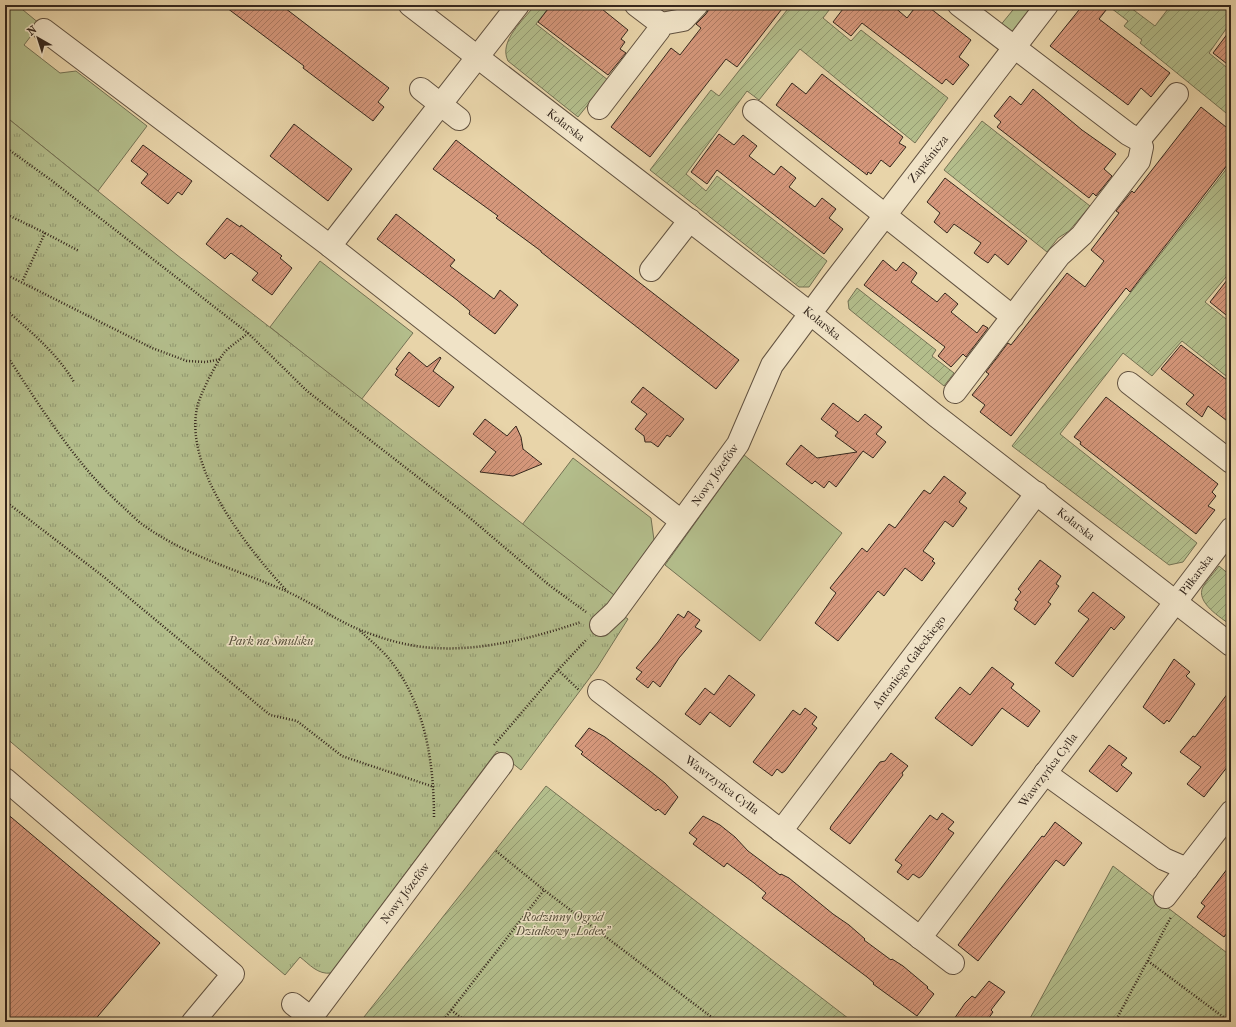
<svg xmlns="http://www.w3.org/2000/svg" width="1236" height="1027" font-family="'IM FELL French Canon',serif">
  <defs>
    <pattern id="park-tufts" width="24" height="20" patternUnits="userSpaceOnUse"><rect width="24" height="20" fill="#b3bd8b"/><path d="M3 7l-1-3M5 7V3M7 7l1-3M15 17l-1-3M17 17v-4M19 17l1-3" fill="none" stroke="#929a71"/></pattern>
    <pattern id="garden-furrows" width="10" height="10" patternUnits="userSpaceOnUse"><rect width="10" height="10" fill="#b3bd8b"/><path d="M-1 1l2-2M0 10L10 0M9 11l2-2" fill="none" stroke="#929a71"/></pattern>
    <pattern id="building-hatch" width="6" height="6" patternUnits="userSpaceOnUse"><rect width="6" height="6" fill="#d5977b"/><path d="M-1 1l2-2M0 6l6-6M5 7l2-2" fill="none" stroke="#ae7b64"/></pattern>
  </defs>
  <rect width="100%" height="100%" fill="#e8d4a9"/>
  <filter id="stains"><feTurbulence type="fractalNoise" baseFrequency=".005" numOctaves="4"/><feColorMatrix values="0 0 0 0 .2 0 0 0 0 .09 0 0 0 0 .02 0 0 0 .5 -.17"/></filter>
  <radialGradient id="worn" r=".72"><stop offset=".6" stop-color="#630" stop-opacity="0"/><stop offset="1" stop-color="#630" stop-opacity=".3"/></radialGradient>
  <!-- grass -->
  <g fill="#b3bd8b" stroke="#747254">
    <path d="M5 5H17L40 24 24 45 60 73 76 71 147 126 98 191 5 116Z"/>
    <path d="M1017 5H1038L1016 32H1009L999 27Z"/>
    <path d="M320 261 413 333 361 400 270 327Z"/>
    <path d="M744 455 842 533 760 641 665 565Z"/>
    <path d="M573 458 651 518 654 540 614 595 522 525Z"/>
  </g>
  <!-- park -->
  <path fill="url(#park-tufts)" stroke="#747254" d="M5 116 177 255 614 595 616 611 628 619 597 668 521 770 497 751 331 973C318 975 309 964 300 957L285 975 5 737Z"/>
  <!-- garden -->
  <g fill="url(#garden-furrows)" stroke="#747254">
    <path d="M535 5H551L536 24 608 80 578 117 508 61C498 41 524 20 535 5Z"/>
    <path d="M791 5H833L823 18 851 41 861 30 948 98 915 143 800 49 759 100 747 91 686 174 706 191 717 176 827 261 809 287H799L650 170 711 90 719 96Z"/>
    <path d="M1107 5H1127L1155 26 1171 5H1231V22L1209 53 1231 71V117L1140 43 1142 40 1124 26 1128 21Z"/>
    <path d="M982 121 1090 206 1069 231 1058 238 1047 252 944 170Z"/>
    <path d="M1231 163V238L1227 244 1231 248V271L1205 302 1231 323V380L1182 341 1152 376 1123 353 1060 434 1197 543 1183 562 1169 565 1012 446Z"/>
    <path d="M857 288 936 350 932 356 954 373 944 386 849 309 848 301Z"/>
    <path d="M1219 566 1231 576V625C1221 618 1195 602 1203 587 1207 580 1214 573 1219 566Z"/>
    <path d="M546 786 853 1022H360Z"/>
    <path d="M1113 866 1231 956V1022H1028Z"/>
  </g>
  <!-- building -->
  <g fill="url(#building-hatch)" stroke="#35271d">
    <path d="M223 5H281L389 88 378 102 384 107 373 121 303 68 304 66Z"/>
    <path d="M551 5H597L628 30 621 39 625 42 620 49 626 53 608 75 538 22Z"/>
    <path d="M711 5H785L737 67 726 59 650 157 611 127 671 48 680 55 701 28 696 24 706 14Z"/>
    <path d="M846 5H892L907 18 917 5H926L971 40 959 57 969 65 953 85 946 79 942 84 862 23 851 36 833 22Z"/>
    <path d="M1083 5H1110L1099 19 1170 73 1151 97 1141 88 1128 105 1050 46Z"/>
    <path d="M1231 29V67L1213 53Z"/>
    <path d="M822 74 903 137 899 143 906 147 890 167 881 160 871 174 868 172 867 175 776 105 792 83 806 94Z"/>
    <path d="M1033 89 1082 130 1116 154 1104 169 1112 176 1096 196 1093 193 1089 198 997 127 1001 122 994 116 1010 96 1021 105Z"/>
    <path d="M1201 107 1231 131V160L1130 292 1126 288 1011 436 980 412 985 405 972 395 989 374 986 372 1008 343 1011 345 1067 273 1085 287 1104 261 1091 250 1119 213 1116 211 1132 191 1134 193Z"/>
    <path d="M294 124 352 169 328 201 270 156Z"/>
    <path d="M719 134 734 145 743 135 757 146 749 156 774 175 781 166 796 178 789 187 815 207 822 198 836 209 829 218 843 229 824 254 717 170 707 184 691 172Z"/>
    <path d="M456 140 739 360 716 389 541 252V251L496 218 498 216 433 169Z"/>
    <path d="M143 145 192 181 182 195 178 192 168 204 141 183 148 174 131 161Z"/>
    <path d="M945 178 1027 241 1008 265 995 254 988 263 982 259 974 253 981 243 954 224 947 233 934 222 940 213 927 202Z"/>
    <path d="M396 214 455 260 450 266 494 299 500 290 518 305 495 334 469 314 470 311 457 300 377 239Z"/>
    <path d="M227 218 240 227 241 225 282 256 280 258 292 268 272 295 252 280 258 273 231 253 225 259 206 244Z"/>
    <path d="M883 260 896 271 903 262 911 268 917 273 911 282 937 302 945 293 958 304 951 312 977 333 983 325 988 328 966 357 963 354 951 367 938 356 945 347 864 285Z"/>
    <path d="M1231 275V319L1210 302Z"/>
    <path d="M1181 345 1231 383V424L1208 406 1202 417 1186 404 1194 395 1161 369Z"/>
    <path d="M409 352 427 367 440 357 441 358 433 371 454 387 439 407 395 375 398 370 396 369Z"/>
    <path d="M643 387 684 419 670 437 667 435 658 447 651 442H645L644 436 635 429 647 414 631 402Z"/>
    <path d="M1106 397 1218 484 1212 492 1216 496 1208 506 1215 510 1196 534 1080 444 1081 442 1074 437Z"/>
    <path d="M833 403 858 422 865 414 882 427 876 434 886 442 873 458 863 451 836 487 829 481 824 488 815 481 812 484 786 464 801 445 817 458 857 452 835 436 838 432 821 419Z"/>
    <path d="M485 419 507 436 516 426 521 437 523 449 542 464 513 476 480 472 496 452 473 434Z"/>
    <path d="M944 476 966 493 959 502 967 508 953 527 945 521 923 551 934 559 932 561 935 563 922 581 905 568 884 596 878 591 838 641 815 623 836 593 830 588 862 548 867 552 889 524 895 528 924 490 930 494Z"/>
    <path d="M1040 560 1061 576 1056 584 1059 586 1048 602 1051 604 1035 625 1014 609 1018 602 1015 600 1021 592 1018 589Z"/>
    <path d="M1093 592 1125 617 1114 630 1111 627 1073 677 1055 663 1089 619 1078 611Z"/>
    <path d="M688 611 700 620 695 627 702 631 679 658 660 687 653 681 648 688 636 679 642 672 636 668 658 642 678 614 684 618Z"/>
    <path d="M1174 659 1190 672 1186 676 1195 684 1179 708 1169 722 1167 720 1164 724 1143 707Z"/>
    <path d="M992 667 1014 684 1011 688 1040 711 1028 727 1002 708 972 746 935 718 960 687 970 695Z"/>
    <path d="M729 675 755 695 730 727 710 712 700 725 685 714 705 688 714 695Z"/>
    <path d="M1231 689V762L1204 797 1187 784 1201 767 1180 752 1193 736 1195 737Z"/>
    <path d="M805 708 817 717 812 724 817 728 785 771 782 773 777 769 772 776 753 762 793 710 800 715Z"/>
    <path d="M589 728 605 737 650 771 665 783 678 797 665 815 658 809 656 811 581 754 583 752 575 746Z"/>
    <path d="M1109 745 1127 758 1121 765 1132 773 1117 792 1089 771Z"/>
    <path d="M891 753 908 766 902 773 903 775 850 844 830 829 831 826 880 762 885 761Z"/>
    <path d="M5 812 160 943 93 1022H5Z"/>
    <path d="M942 813 954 822 948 829 954 833 922 876 919 878 913 874 908 880 897 872 902 865 895 860 930 815 937 820Z"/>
    <path d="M703 816 720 825 735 837 748 851 780 875 781 874 789 878 833 914 849 925 865 939 864 940 891 960 892 959 903 966 928 987 927 988 934 994 917 1016 873 984 874 983 867 977 762 898 766 893 754 883 727 863 724 867 693 844 697 839 689 833Z"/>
    <path d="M1055 822 1082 843 1064 866 1056 860 978 961 958 945 1005 883 1042 836 1044 837Z"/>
    <path d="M1231 864V928L1224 937 1197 917 1205 906 1201 903Z"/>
    <path d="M989 981 1005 992 991 1010 993 1012 986 1022H952L965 1003 972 996 975 998Z"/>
  </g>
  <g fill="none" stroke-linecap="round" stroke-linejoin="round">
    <defs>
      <g id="minor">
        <path d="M410 5 811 314 935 415 1231 645"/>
        <path d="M518 5 330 246 681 521"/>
        <path d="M661 24 683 20 697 5"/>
        <path d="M44 30 330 246"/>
        <path d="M421 89 459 119"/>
        <path d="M599 108 659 30 661 24 636 5"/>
        <path d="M754 111 1013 317"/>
        <path d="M1139 140 1177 94"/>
        <path d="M651 270 690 220"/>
        <path d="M1129 383 1231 462"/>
        <path d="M955 392 1059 256 1082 235 1139 161 1142 147 1139 140 1128 134 959 5"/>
        <path d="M601 625 616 611 738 444 772 365 833 283 1047 5"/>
        <path d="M599 691 953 963"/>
        <path d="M1045 773 1164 859 1187 869"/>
        <path d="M5 779 233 974 193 1022"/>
        <path d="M781 831 1037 493"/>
        <path d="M1165 897 1231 812"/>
        <path d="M920 938 1231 529"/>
        <path d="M293 1004 311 1018"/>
        <path d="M308 1022 502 764"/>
      </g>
    </defs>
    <!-- minor casing -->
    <use href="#minor" stroke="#625240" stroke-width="24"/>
    <!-- path -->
    <g stroke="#35271d" stroke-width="2.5" stroke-dasharray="1 2" stroke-linecap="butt">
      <path d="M5 147 51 180 248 333 307 391 464 513 549 585 586 612"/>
      <path d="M10 216 45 233 22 282"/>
      <path d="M45 233 79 251"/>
      <path d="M5 274 152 348 187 361 206 362 221 359"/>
      <path d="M5 309C31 332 56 352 74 382"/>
      <path d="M248 333C240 340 230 346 224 353 216 363 199 396 197 408 184 469 248 549 287 591"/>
      <path d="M5 353C41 407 74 463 123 507 130 513 138 522 146 527 189 557 241 571 288 592 312 603 334 619 358 629 382 639 410 647 435 648 484 651 536 637 581 622"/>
      <path d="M5 501 104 577 270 715 297 721 342 756 434 787"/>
      <path d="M360 631C370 640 382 650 390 660 426 705 434 764 434 819"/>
      <path d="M558 670 579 690"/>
      <path d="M494 745 558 670 587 639"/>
      <path d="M496 851 544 890 718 1022"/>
      <path d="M1148 961 1230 1022"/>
      <path d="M451 1010 467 1022"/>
      <path d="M442 1022 544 890"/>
      <path d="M1115 1022 1171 917"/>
    </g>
    <!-- minor -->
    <use href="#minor" stroke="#f0e3c7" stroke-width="22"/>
  </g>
  <g text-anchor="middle" stroke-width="3" stroke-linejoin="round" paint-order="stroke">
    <!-- street labels -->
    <g font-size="12" fill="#35271d" stroke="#f0e3c7">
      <text transform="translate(566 125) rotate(38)" y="4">Kolarska</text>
      <text transform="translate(928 159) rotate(-52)" y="4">Zapaśnicza</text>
      <text transform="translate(822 323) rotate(39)" y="4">Kolarska</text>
      <text transform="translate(715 475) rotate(-55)" y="4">Nowy Józefów</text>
      <text transform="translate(1076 524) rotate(38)" y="4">Kolarska</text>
      <text transform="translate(1196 575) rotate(-53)" y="4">Piłkarska</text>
      <text transform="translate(909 662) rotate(-53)" y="4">Antoniego Gałeckiego</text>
      <text transform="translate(1048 770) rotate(-53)" y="4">Wawrzyńca Cylla</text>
      <text transform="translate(722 785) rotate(37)" y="4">Wawrzyńca Cylla</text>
      <text transform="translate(405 893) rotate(-53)" y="4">Nowy Józefów</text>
    </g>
    <!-- park labels -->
    <g font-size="12" font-style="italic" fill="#544c38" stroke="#f0e3c7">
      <text x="271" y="645">Park na Smulsku</text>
      <text x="563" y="921">Rodzinny Ogród<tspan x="563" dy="14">Działkowy „Lodex”</tspan></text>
    </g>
  </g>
  <!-- margin -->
  <rect width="1236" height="1027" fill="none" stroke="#e8d4a9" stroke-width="20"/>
  <rect x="6" y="6" width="1224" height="1015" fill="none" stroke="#35271d" stroke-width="2"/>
  <rect x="10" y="10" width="1216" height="1007" fill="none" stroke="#35271d"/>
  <!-- north arrow -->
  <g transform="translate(38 38) rotate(321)" stroke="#f0e3c7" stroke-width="3" paint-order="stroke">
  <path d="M0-3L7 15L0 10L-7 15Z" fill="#35271d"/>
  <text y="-6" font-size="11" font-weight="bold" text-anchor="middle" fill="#35271d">N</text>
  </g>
  <rect width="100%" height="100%" filter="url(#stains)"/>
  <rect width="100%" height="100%" fill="url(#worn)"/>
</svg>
